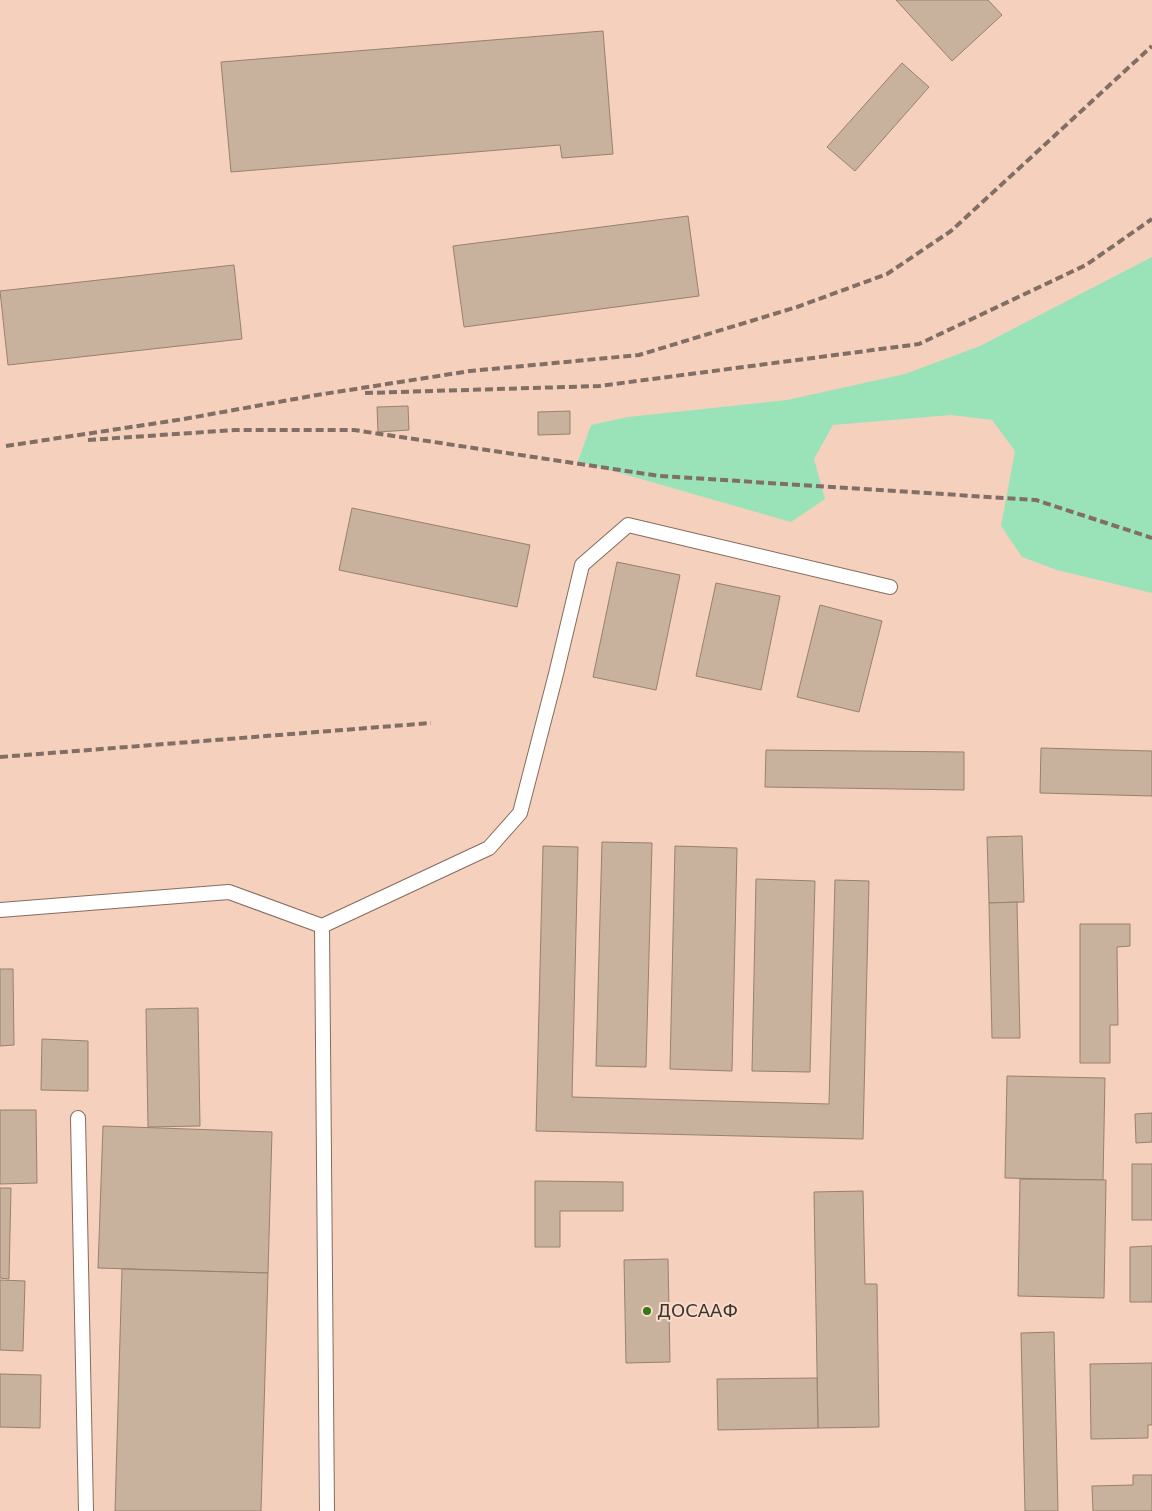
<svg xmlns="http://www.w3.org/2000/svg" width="1152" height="1511" font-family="'DejaVu Sans',sans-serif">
  <rect width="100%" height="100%" fill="#f9dccc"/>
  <!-- built -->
  <rect fill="#f5d0bd" x="0" y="0" width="1152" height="1511"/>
  <!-- green -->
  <path fill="#9ae3b9" d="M1152 257V593L1057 570 1022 557 1001 526 1015 451 992 420 951 415 833 425 814 459 825 499 791 522 578 461 591 425 628 417 787 400 905 374 980 346Z"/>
  <!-- building -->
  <g fill="#c9b29d" stroke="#97816d">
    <path d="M896 0H988L1002 15 952 61Z"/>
    <path d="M603 31 613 154 562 158 560 145 231 172 221 62Z"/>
    <path d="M902 63 929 87 855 171 827 147Z"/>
    <path d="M688 216 699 296 464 327 453 246Z"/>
    <path d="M234 265 242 339 8 365 0 291Z"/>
    <path d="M408 406 409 430 378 432 377 407Z"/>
    <path d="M570 411V434L538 435V412Z"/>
    <path d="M352 508 530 545 517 607 339 570Z"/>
    <path d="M617 562 680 575 656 690 593 677Z"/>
    <path d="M716 583 780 596 761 690 696 676Z"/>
    <path d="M820 605 882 621 859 712 797 697Z"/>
    <path d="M1041 748 1152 751V796L1040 793Z"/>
    <path d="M766 750 964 752V790L765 787Z"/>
    <path d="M1022 836 1024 902 989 903 987 837Z"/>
    <path d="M602 842 652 843 646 1067 596 1066Z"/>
    <path d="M543 846 578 847 572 1097 829 1104 835 880 869 881 863 1139 536 1131Z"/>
    <path d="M675 846 737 848 732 1071 670 1069Z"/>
    <path d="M756 879 815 881 810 1072 752 1071Z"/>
    <path d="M1017 902 1020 1038H992L989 903Z"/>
    <path d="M1080 924H1130V946L1117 947 1118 1025H1110V1063H1080Z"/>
    <path d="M0 969H13L14 1045 0 1046Z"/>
    <path d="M198 1008 200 1126 148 1127 146 1009Z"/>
    <path d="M42 1039 88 1041V1091L41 1090Z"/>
    <path d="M1007 1076 1105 1078 1103 1180 1005 1178Z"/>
    <path d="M0 1110H36L37 1183 0 1184Z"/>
    <path d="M1152 1113V1142L1136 1143 1135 1114Z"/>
    <path d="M103 1126 272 1132 268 1273 98 1268Z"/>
    <rect x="1132" y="1164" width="20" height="56"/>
    <path d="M1020 1179 1106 1180 1104 1298 1018 1296Z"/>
    <path d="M535 1181 623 1182V1211H560V1247H535Z"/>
    <path d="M0 1188H11L9 1279 0 1278Z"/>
    <path d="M863 1191 865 1284H877L879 1427 818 1428 814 1192Z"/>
    <path d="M1152 1246V1302H1130V1247Z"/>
    <path d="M668 1259 670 1362 626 1363 624 1260Z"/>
    <path d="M122 1269 268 1273 261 1511H115Z"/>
    <path d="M0 1280 25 1281 23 1351 0 1350Z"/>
    <path d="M1054 1332 1058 1511H1025L1021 1333Z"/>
    <path d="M1152 1363V1425H1148V1438L1091 1439 1090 1364Z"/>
    <path d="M0 1374 41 1375 40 1428 0 1427Z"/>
    <path d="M817 1378 818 1428 718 1430 717 1379Z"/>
    <path d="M1133 1475H1152V1511H1093L1092 1486 1133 1485Z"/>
  </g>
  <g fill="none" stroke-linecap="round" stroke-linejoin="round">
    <defs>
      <g id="lane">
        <path d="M0 910 229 892 322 926"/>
        <path d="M78 1118 86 1511"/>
        <path d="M327 1511 322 926 489 848 520 813 556 674 582 565 628 525 890 587"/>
      </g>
    </defs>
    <!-- lane casing -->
    <use href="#lane" stroke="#856c5e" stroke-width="16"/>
    <!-- lane -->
    <use href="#lane" stroke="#fff" stroke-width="14"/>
    <!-- rail -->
    <g stroke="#816f65" stroke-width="4" stroke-dasharray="8 4" stroke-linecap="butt">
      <path d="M365 393 599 386 919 344 1086 265 1152 219"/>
      <path d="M88 440 235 430H354L660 476 1036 500 1152 538"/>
      <path d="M6 446 184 419 317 395 470 371 639 355 797 307 887 274 951 231 1152 46"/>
      <path d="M0 757 431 723"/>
    </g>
  </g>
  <!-- markers -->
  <circle fill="#367817" stroke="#f9dccc" stroke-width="2" cx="647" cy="1311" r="5"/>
  <g text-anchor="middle" stroke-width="4" stroke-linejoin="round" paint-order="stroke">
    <!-- poi labels -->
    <g font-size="18" fill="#3f342d" stroke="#f9dccc" text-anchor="start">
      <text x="657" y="1317">ДОСААФ</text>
    </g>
  </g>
</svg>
